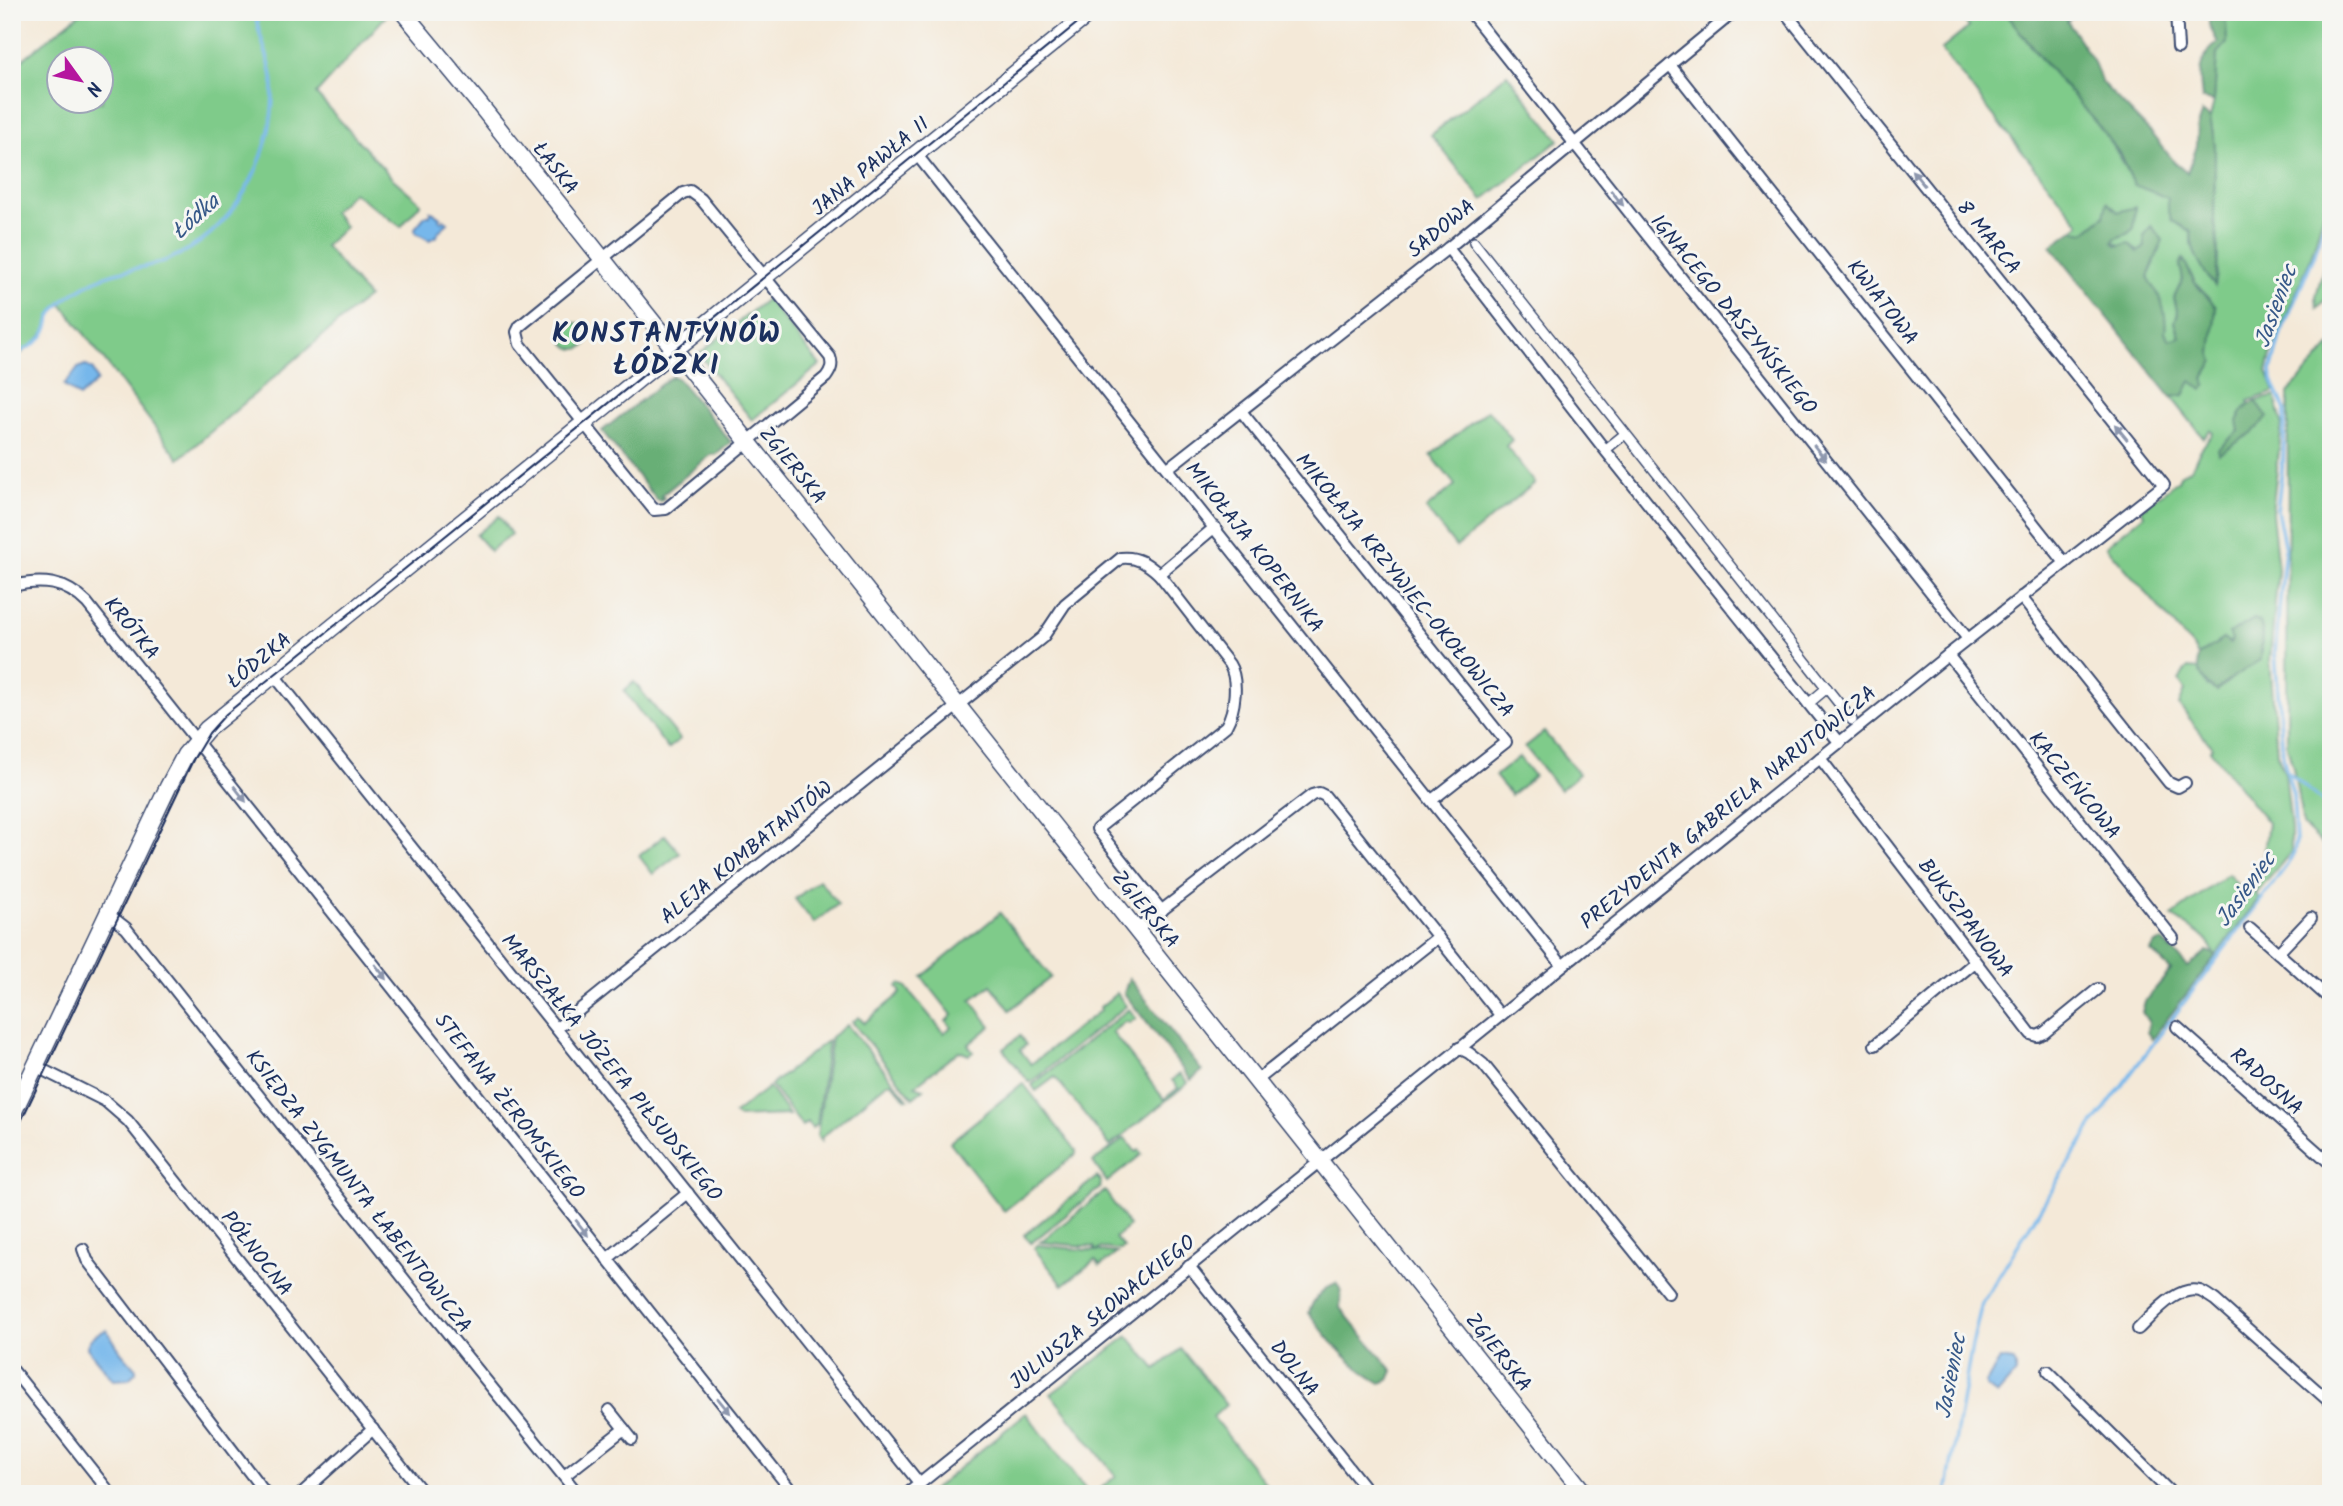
<svg xmlns="http://www.w3.org/2000/svg" width="2343" height="1506" font-family="Kalam,sans-serif">
  <rect width="100%" height="100%" fill="#f6f6f2"/>
  <filter id="ink" filterUnits="userSpaceOnUse"><feTurbulence type="fractalNoise" baseFrequency=".0143" numOctaves="2"/><feDisplacementMap in="SourceGraphic" scale="14" xChannelSelector="R" yChannelSelector="G"/><feConvolveMatrix kernelMatrix="1 2 1 2 8 2 1 2 1" color-interpolation-filters="sRGB"/></filter>
  <filter id="wash" filterUnits="userSpaceOnUse"><feTurbulence type="fractalNoise" baseFrequency=".00686" numOctaves="4" result="noise"/><feDisplacementMap in="SourceGraphic" scale="28" xChannelSelector="R" yChannelSelector="G"/><feGaussianBlur stdDeviation="1.57" result="paint"/><feColorMatrix in="noise" values="0 0 0 0 0 0 0 0 0 0 0 0 0 0 0 0 0 1.4 0 .05"/><feComposite in="paint" operator="in"/></filter>
  <g filter="url(#wash)">
    <rect width="100%" height="100%" fill="#f4e9d8"/>
    <!-- green -->
    <g fill="#7fcb8a" stroke="#4d7d74" stroke-width="2" fill-rule="evenodd">
      <path d="M82 12H385L387 15 316 94 392 178 421 203 401 227 353 192 333 212 345 227 325 246 368 297 179 459 61 303 50 317 46 331 35 343 12 360V68ZM60 60H102V102H60Z"/>
      <path d="M1957 12H2005C2021 32 2035 53 2052 72 2084 110 2114 138 2134 184L2168 198V209L2191 231V244L2215 286C2219 266 2219 240 2214 220L2215 146 2210 118 2214 101 2217 54 2227 43 2220 12H2331V188L2310 260 2273 347 2267 372 2275 392 2248 401 2249 404 2243 411 2239 431 2219 453 2253 432 2267 417 2256 401 2275 396 2282 423 2272 513 2278 570 2270 658 2277 754 2285 773 2291 829V852L2256 894 2259 898 2214 958C2215 939 2186 926 2172 916L2228 874 2240 888 2254 892 2261 874 2268 823 2210 750 2212 747 2179 705 2185 690 2179 681 2183 673 2188 668 2199 669 2207 686 2217 691 2262 652 2261 640 2232 641 2230 644 2223 639 2198 656 2194 648 2106 546 2144 515 2141 509 2178 481 2180 475 2192 468 2199 452 2213 433 2210 430 2204 438 2171 397 2184 395 2191 381 2204 378 2214 361 2211 353 2216 307 2195 283 2184 260 2180 265 2183 279 2174 298 2178 313 2175 322 2180 337 2170 340 2165 332C2167 313 2158 293 2148 277L2155 262 2145 247 2138 252 2113 242 2115 238 2127 234 2134 208 2118 212 2108 203 2104 216 2085 232 2073 230 2080 224 1941 50 1969 27Z"/>
      <path d="M1507 74 1559 140 1483 200 1431 135Z"/>
      <path d="M2331 239V295L2317 308 2316 296Z"/>
      <path d="M767 299 820 365 752 420 699 354Z"/>
      <circle cx="576" cy="336" r="13"/>
      <path d="M2331 345V852L2303 825 2293 767 2287 746 2288 393Z"/>
      <path d="M1488 410 1512 440 1506 446 1535 483 1456 547 1426 509 1455 485 1431 455Z"/>
      <path d="M499 516 511 534 490 551 476 535Z"/>
      <path d="M634 682 680 739 668 749 624 691Z"/>
      <path d="M1544 732 1579 774 1560 790 1525 747Z"/>
      <path d="M1519 757 1534 776 1511 795 1495 776Z"/>
      <path d="M665 835 680 853 653 874 639 856Z"/>
      <path d="M819 880 838 904 814 923 795 899Z"/>
      <path d="M1000 913 1051 977 1010 1010 991 985 971 1000 991 1026 968 1045 973 1052 969 1055 959 1051 915 1086 924 1089 913 1098 852 1022 859 1017 864 1023 901 993 897 986 900 984 905 986 944 1033 951 1027 946 1021 952 1015 922 977Z"/>
      <path d="M1117 993 1126 1006 1031 1082H1029L1003 1049 1020 1036 1026 1045 1020 1050 1031 1064 1101 1010 1100 1007Z"/>
      <path d="M1129 1009 1136 1018 1129 1023 1126 1021 1112 1032 1164 1099 1178 1088 1172 1080 1180 1074 1188 1083 1110 1146 1055 1077 1036 1091 1032 1085Z"/>
      <path d="M847 1025 908 1099H906L892 1083H887L821 1138 822 1143 817 1135 831 1037Z"/>
      <path d="M828 1040 817 1124 812 1128 807 1122 802 1126 771 1085Z"/>
      <path d="M1023 1083 1076 1151V1154L1004 1211 950 1142Z"/>
      <path d="M769 1087 789 1115 737 1117 734 1114Z"/>
      <path d="M1125 1138 1136 1152 1139 1150 1142 1154 1107 1182 1093 1162Z"/>
      <path d="M1097 1177 1101 1182 1100 1188 1031 1243 1024 1235Z"/>
      <path d="M1105 1191 1129 1226 1115 1238 1124 1248 1121 1250 1100 1248 1097 1251 1117 1253 1100 1266 1095 1260 1063 1285 1034 1248 1037 1245 1096 1251 1094 1247 1040 1242Z"/>
      <path d="M1128 1336 1156 1369 1181 1349 1226 1405 1213 1417 1274 1494H1094L1116 1476 1051 1394Z"/>
      <path d="M1026 1413 1089 1494H928Z"/>
    </g>
    <!-- forest -->
    <g fill="#67af76" stroke="#416f6a" stroke-width="2">
      <path d="M2005 12H2078L2067 21 2093 60 2102 83 2154 136 2175 163 2187 173 2197 146 2198 123 2202 112 2210 118 2215 146 2214 220C2219 241 2218 265 2215 286 2202 269 2191 254 2191 231L2172 221 2168 209V198L2134 185 2122 157 2104 132 2049 68Z"/>
      <path d="M2209 12H2220L2226 22 2227 43 2217 54 2214 101 2202 99C2199 76 2197 57 2218 43L2209 25Z"/>
      <path d="M2107 202 2118 212 2135 207 2134 228 2127 234 2115 238 2113 242 2117 246 2129 243 2138 252 2145 247 2144 236 2151 226 2163 240 2148 277C2159 294 2168 311 2165 332L2170 340 2180 337 2175 322 2178 313 2174 298 2183 279 2180 265 2183 259 2195 283 2216 307 2211 353 2214 361 2204 378 2206 386 2202 390 2191 381 2184 395 2171 397 2051 246 2073 230 2085 232 2104 216Z"/>
      <path d="M673 376 678 379 731 442 716 455 712 454 661 496 664 498 661 501 657 500 602 431 669 378Z"/>
      <path d="M2256 401 2268 417 2253 432 2219 454 2218 449 2239 431 2237 421C2242 412 2246 405 2256 401Z"/>
      <path d="M2254 619 2260 622 2262 628 2261 660 2227 681 2217 691C2205 685 2195 670 2198 656L2223 639 2230 644 2232 640 2229 634Z"/>
      <path d="M2163 941 2188 967 2207 951 2215 954 2214 958 2152 1039 2147 1032 2149 1023 2142 1012 2145 1001 2171 970 2151 951 2155 944Z"/>
      <path d="M1129 978 1202 1071 1191 1080 1124 993Z"/>
      <path d="M1336 1283 1341 1290 1340 1308 1393 1371 1389 1380 1380 1383C1349 1365 1330 1341 1309 1313 1313 1298 1322 1289 1336 1283Z"/>
    </g>
    <!-- water -->
    <g fill="#76b7eb" stroke="#4873a4" stroke-width="2">
      <path d="M430 211 441 217 439 219 442 222 444 219 448 223 439 231 437 236 429 240 415 232V228L425 216H430Z"/>
      <path d="M85 365 93 370 97 381 79 397 64 385 78 368Z"/>
      <path d="M107 1330 121 1352 136 1369V1372L129 1379 113 1380 87 1348C87 1339 98 1332 107 1330Z"/>
      <path d="M2000 1359 2013 1361 2016 1366V1373L1997 1395 1986 1387V1383Z"/>
    </g>
    <g fill="none" stroke-linecap="round" stroke-linejoin="round">
      <!-- stream -->
      <g stroke="#76b7eb" stroke-width="3.5">
        <path d="M12 356C24 350 40 343 46 331 49 327 48 321 51 316 58 302 74 293 87 285 114 268 140 271 167 260 233 234 274 159 273 89 273 63 258 37 255 12"/>
        <path d="M2288 772 2331 809"/>
        <path d="M1946 1494 1972 1345 1982 1303 2093 1124 2287 865 2294 852 2296 841 2293 795 2283 757 2275 652 2285 549 2277 510 2283 461 2285 410 2272 381 2271 371 2281 333 2314 256 2331 202"/>
      </g>
    </g>
  </g>
  <g filter="url(#ink)">
    <g fill="none" stroke-linecap="round" stroke-linejoin="round">
      <defs>
        <g id="pedestrian">
          <path d="M1474 242 1852 720"/>
          <path d="M1605 450 1625 434"/>
          <path d="M1808 704 1827 688"/>
        </g>
        <g id="minor">
          <path d="M1470 12 1968 639"/>
          <path d="M2176 12 2178 48"/>
          <path d="M1670 65 2065 563"/>
          <path d="M917 155 1562 965"/>
          <path d="M690 191 701 199 830 357C833 365 831 370 826 377L666 509 654 510 520 344 517 332 520 326 683 193Z"/>
          <path d="M1448 248 1605 450 1840 743"/>
          <path d="M1241 411 1506 742 1432 800"/>
          <path d="M1168 468 1448 248 1734 12"/>
          <path d="M1159 574 1229 664C1239 680 1235 710 1226 726L1097 829 1162 911"/>
          <path d="M12 586C42 579 65 581 87 603L794 1494"/>
          <path d="M2021 597 2169 783 2178 787 2185 783"/>
          <path d="M1948 655 2173 938"/>
          <path d="M274 675 920 1484"/>
          <path d="M1820 758 2031 1034 2037 1036 2044 1033 2098 989"/>
          <path d="M108 914 126 928 412 1289 578 1494"/>
          <path d="M2250 928 2331 1000"/>
          <path d="M1136 930 1312 795 1319 793 1325 796 1500 1015"/>
          <path d="M2278 953 2311 918"/>
          <path d="M2177 1027 2331 1164"/>
          <path d="M557 1028 1043 637 1065 604 1121 558C1137 556 1148 564 1159 574L1215 527"/>
          <path d="M1875 1045 1975 962"/>
          <path d="M1459 1048 1469 1053 1483 1064 1668 1293"/>
          <path d="M35 1066 105 1101 128 1121 424 1494"/>
          <path d="M1256 1081 1438 937"/>
          <path d="M83 1249 87 1260 266 1494"/>
          <path d="M607 1259 688 1193"/>
          <path d="M1189 1266 1370 1494"/>
          <path d="M2138 1329C2153 1315 2176 1285 2200 1291 2205 1293 2210 1297 2215 1300L2331 1403"/>
          <path d="M12 1369 111 1494"/>
          <path d="M2048 1371 2172 1494"/>
          <path d="M609 1410 632 1439"/>
          <path d="M564 1476 624 1429"/>
          <path d="M301 1494 373 1429"/>
          <path d="M907 1494 1948 655 2164 485 1785 12"/>
        </g>
        <g id="secondary">
          <path d="M403 12 476 100 1585 1494"/>
          <path d="M12 1115 168 787 185 755 207 729 1091 12"/>
        </g>
      </defs>
      <!-- pedestrian casing -->
      <use href="#pedestrian" stroke="#3c4b70" stroke-width="12"/>
      <!-- minor casing -->
      <use href="#minor" stroke="#3c4b70" stroke-width="14"/>
      <!-- secondary casing -->
      <use href="#secondary" stroke="#3c4b70" stroke-width="19"/>
      <!-- pedestrian -->
      <use href="#pedestrian" stroke="#fff" stroke-width="9"/>
      <!-- minor -->
      <use href="#minor" stroke="#fff" stroke-width="10"/>
      <!-- secondary -->
      <use href="#secondary" stroke="#fff" stroke-width="16"/>
      <!-- tram -->
      <path stroke="#1b2f5e" stroke-width="2" d="M12 1140 194 758 209 733 226 714 1091 12"/>
    </g>
    <!-- one-way arrows -->
    <defs><path id="oneway-solid" d="M-6-.8H1V-3.2L6.5 0L1 3.2V.8H-6Z" transform="scale(1.75)"/></defs>
    <g fill="#8d97ae">
      <use href="#oneway-solid" transform="translate(1918 178) rotate(-129)"/>
      <use href="#oneway-solid" transform="translate(1617 198) rotate(51)"/>
      <use href="#oneway-solid" transform="translate(2121 432) rotate(-129)"/>
      <use href="#oneway-solid" transform="translate(1820 453) rotate(51)"/>
      <use href="#oneway-solid" transform="translate(240 794) rotate(52)"/>
      <use href="#oneway-solid" transform="translate(381 972) rotate(52)"/>
      <use href="#oneway-solid" transform="translate(582 1228) rotate(52)"/>
      <use href="#oneway-solid" transform="translate(724 1406) rotate(51)"/>
    </g>
  </g>
  <g text-anchor="middle" stroke-width="6" stroke-linejoin="round" paint-order="stroke">
    <!-- street labels -->
    <g font-size="21" fill="#1b2f5e" stroke="#f6f6f2">
      <text transform="translate(870 166) rotate(-39)" y="7">JANA PAWŁA II</text>
      <text transform="translate(556 168) rotate(52)" y="7">ŁASKA</text>
      <text transform="translate(1441 228) rotate(-39)" y="7">SADOWA</text>
      <text transform="translate(1989 237) rotate(51)" y="7">8 MARCA</text>
      <text transform="translate(1883 302) rotate(52)" y="7">KWIATOWA</text>
      <text transform="translate(1734 314) rotate(51)" y="7">IGNACEGO DASZYŃSKIEGO</text>
      <text transform="translate(793 465) rotate(51)" y="7">ZGIERSKA</text>
      <text transform="translate(1255 547) rotate(52)" y="7">MIKOŁAJA KOPERNIKA</text>
      <text transform="translate(1405 585) rotate(51)" y="7">MIKOŁAJA KRZYWIEC-OKOŁOWICZA</text>
      <text transform="translate(132 628) rotate(51)" y="7">KRÓTKA</text>
      <text transform="translate(259 660) rotate(-39)" y="7">ŁÓDZKA</text>
      <text transform="translate(2075 785) rotate(51)" y="7">KACZEŃCOWA</text>
      <text transform="translate(1728 807) rotate(-39)" y="7">PREZYDENTA GABRIELA NARUTOWICZA</text>
      <text transform="translate(746 852) rotate(-39)" y="7">ALEJA KOMBATANTÓW</text>
      <text transform="translate(1146 909) rotate(51)" y="7">ZGIERSKA</text>
      <text transform="translate(1966 918) rotate(53)" y="7">BUKSZPANOWA</text>
      <text transform="translate(612 1067) rotate(51)" y="7">MARSZAŁKA JÓZEFA PIŁSUDSKIEGO</text>
      <text transform="translate(2267 1081) rotate(42)" y="7">RADOSNA</text>
      <text transform="translate(510 1106) rotate(52)" y="7">STEFANA ŻEROMSKIEGO</text>
      <text transform="translate(359 1191) rotate(52)" y="7">KSIĘDZA ZYGMUNTA ŁABENTOWICZA</text>
      <text transform="translate(257 1253) rotate(52)" y="7">PÓŁNOCNA</text>
      <text transform="translate(1102 1312) rotate(-39)" y="7">JULIUSZA SŁOWACKIEGO</text>
      <text transform="translate(1499 1352) rotate(52)" y="7">ZGIERSKA</text>
      <text transform="translate(1295 1368) rotate(52)" y="7">DOLNA</text>
    </g>
    <!-- water labels -->
    <g font-size="23" font-style="italic" fill="#365888" stroke="#f6f6f2">
      <text transform="translate(195 216) rotate(-42)" y="8">Łódka</text>
      <text transform="translate(2275 306) rotate(-70)" y="8">Jasieniec</text>
      <text transform="translate(2245 889) rotate(-54)" y="8">Jasieniec</text>
      <text transform="translate(1950 1376) rotate(-79)" y="8">Jasieniec</text>
    </g>
    <!-- district labels -->
    <g font-size="28" font-weight="bold" letter-spacing="2" fill="#1b2f5e" stroke="#f6f6f2">
      <text x="667" y="342">KONSTANTYNÓW<tspan x="667" dy="32">ŁÓDZKI</tspan></text>
    </g>
  </g>
  <!-- margin -->
  <rect width="2343" height="1506" fill="none" stroke="#f6f6f2" stroke-width="42"/>
  <!-- north arrow -->
  <g transform="translate(80 80) rotate(123)"><circle r="33" fill="#f6f6f2" stroke="#9ea6b7" stroke-width="2"/>
  <path d="M0-5L12 26L0 18L-12 26Z" fill="#b5179e"/>
  <text y="-10" font-size="19" font-weight="bold" text-anchor="middle" fill="#1b2f5e">N</text>
  </g>
</svg>
